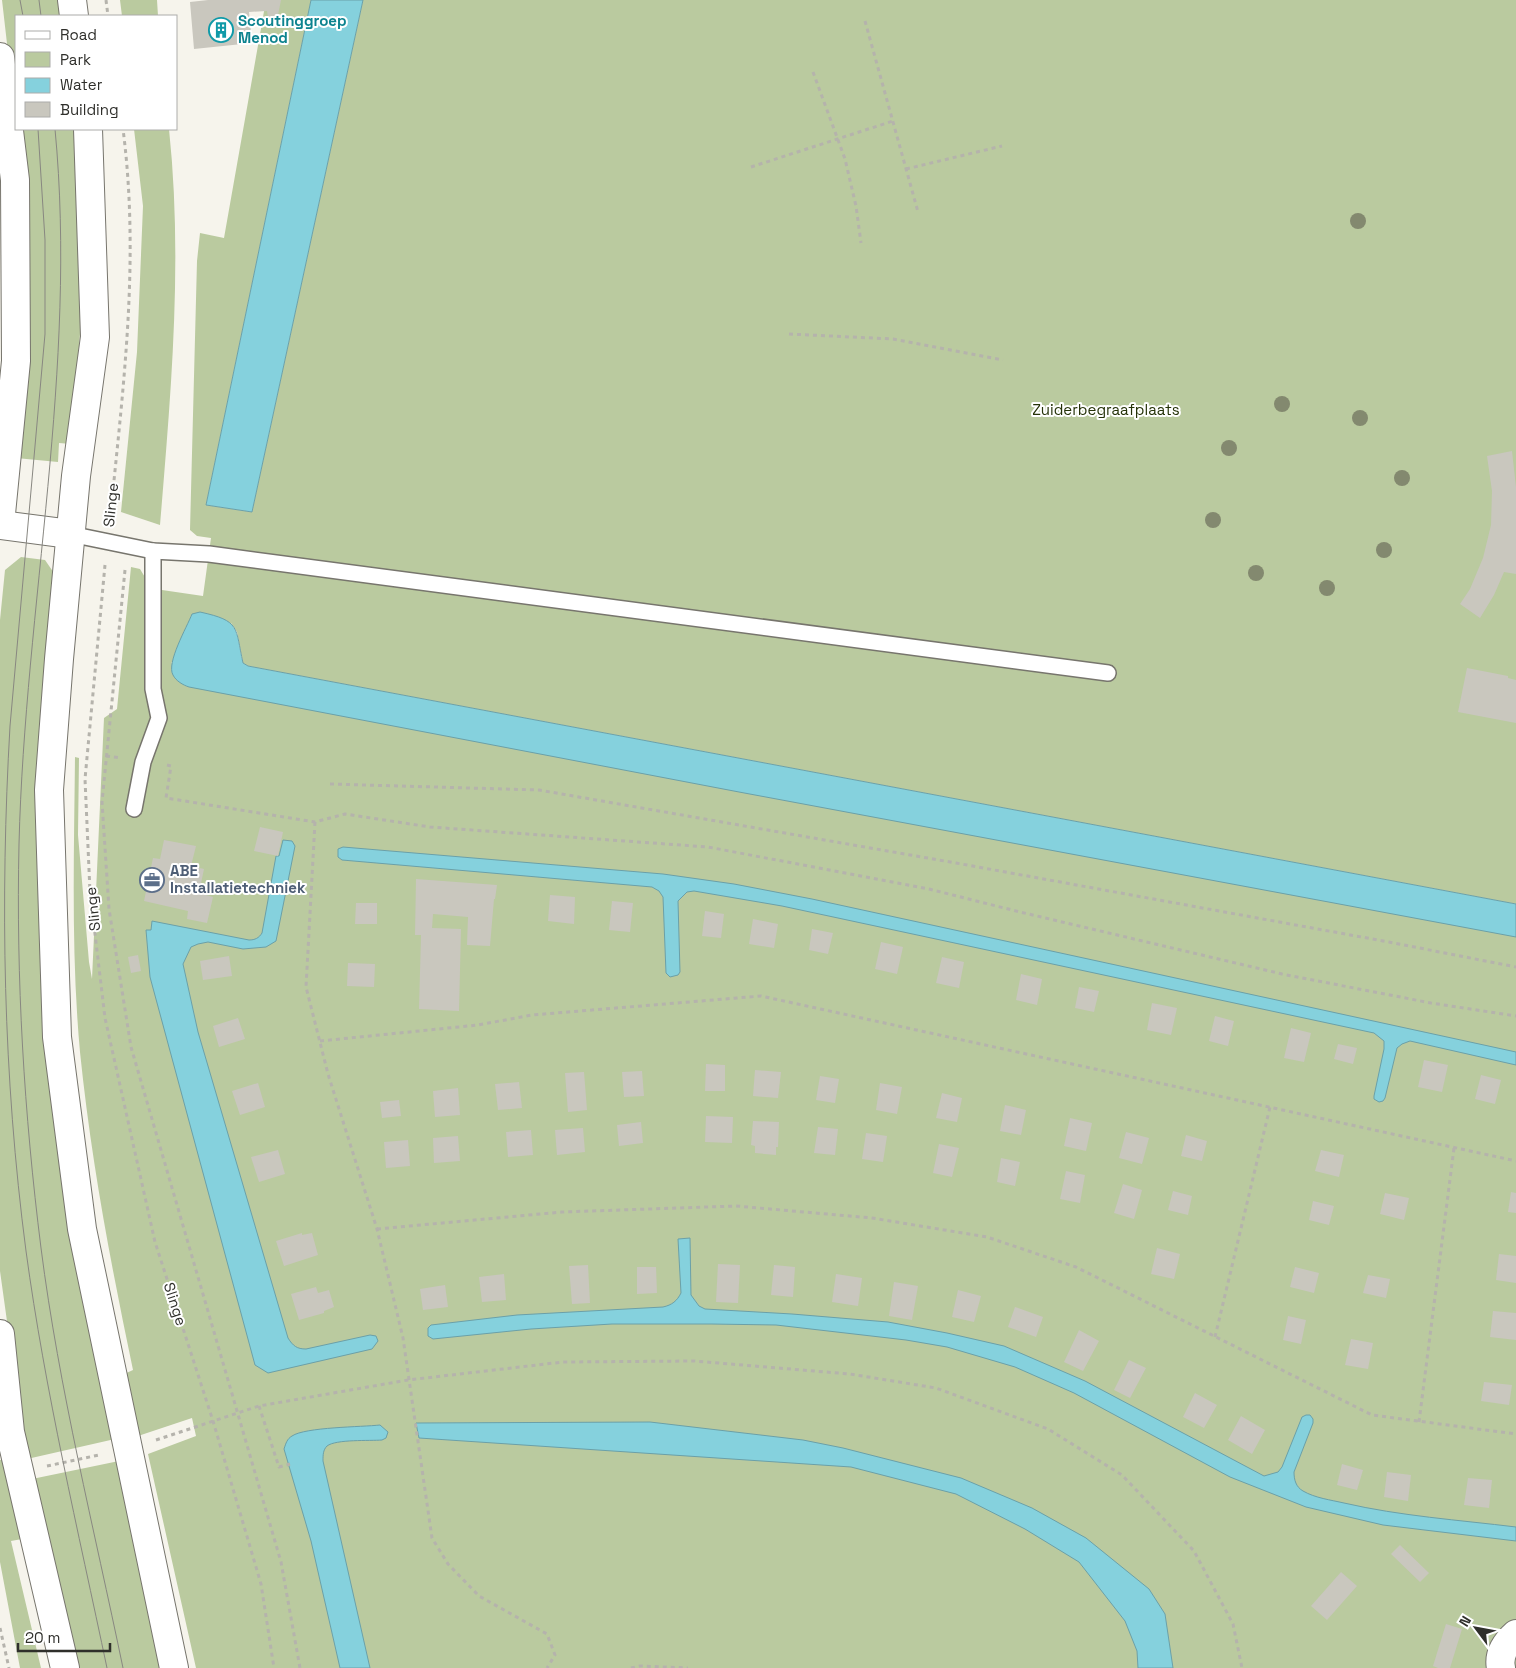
<svg xmlns="http://www.w3.org/2000/svg" width="1516" height="1668" font-family="'Space Grotesk',sans-serif">
  <rect width="100%" height="100%" fill="#f6f4ec"/>
  <!-- green -->
  <g fill="#baca9f">
    <path d="M2 0H59L61 16H16V122Z"/>
    <path d="M120 0H157L158 16H122Z"/>
    <path d="M266 0H311L206 505 252 512 363 0H1516V904L248 666 243 663 237 632 231 623 171 663 1516 919V1668H196L148 1454 196 1436 192 1418 135 1437 122 1375 133 1370C111 1265 91 1160 80 1052 71 954 74 855 75 757L79 758 78 835 89 962 92 979 104 718 117 709 131 567 140 569 146 579 160 680 162 590 203 596 211 538 197 536 190 530 197 261 200 233 224 238Z"/>
    <path d="M17 129H75L82 252 80 334 71 444 59 443 58 462 16 458Z"/>
    <path d="M134 129H169C183 260 171 393 160 525L121 512 137 352 143 206Z"/>
    <path d="M21 557 45 560 56 576 40 787 115 1439 27 1459 16 1386 0 1271V620L5 570Z"/>
    <path d="M9 1459 22 1539 11 1541 41 1668H20L0 1562V1460Z"/>
    <path d="M119 1461 162 1668H75L32 1479Z"/>
  </g>
  <!-- water -->
  <g fill="#85d1dd" stroke="#6ba0a8">
    <path d="M311 0H363L252 512 206 505Z"/>
    <path d="M200 612C241 621 235 627 243 663L248 666 1516 904V937L739 792 189 687C183 685 176 681 173 675 166 663 187 627 192 614Z"/>
    <path d="M283 840 292 841 295 846 276 941 266 947 243 949 208 942 198 944 191 947 183 964 198 1032 288 1338C293 1346 297 1349 306 1349L370 1335 376 1336 378 1341 372 1349 268 1373 255 1365 150 977 146 930H151L152 921 249 940C255 940 259 938 262 933L276 856H279Z"/>
    <path d="M343 847 663 874 734 884 812 899 1516 1052V1065L1410 1041 1402 1044 1397 1048 1385 1098 1383 1101 1379 1102 1374 1099V1096L1384 1049V1041L1374 1033 782 906 694 891 687 892 678 901 680 972 678 975 670 977 666 973 663 897 659 891 652 887 342 860 338 857V849Z"/>
    <path d="M690 1238 691 1295 699 1306 705 1309 792 1314 888 1322 947 1333 1004 1346 1085 1381 1264 1476 1278 1472 1282 1467 1302 1417 1306 1415H1310L1313 1419V1423L1294 1472C1294 1480 1296 1487 1303 1491 1315 1498 1331 1500 1344 1503 1400 1516 1459 1520 1516 1527V1541L1383 1525 1306 1507 1230 1477 1074 1393 1015 1367 947 1347 906 1340 776 1325 711 1324H612L531 1329 433 1339 428 1336V1328L431 1325 517 1315 663 1307C672 1305 677 1301 681 1293L678 1239Z"/>
    <path d="M650 1422 803 1440 843 1448 961 1478 1032 1508 1086 1538 1149 1589 1165 1614 1173 1668H1138L1137 1651 1125 1621 1079 1562 1025 1529 956 1494 851 1467 419 1438 416 1423Z"/>
    <path d="M380 1425 388 1432 386 1438 382 1440C370 1441 336 1439 327 1446 323 1450 323 1455 323 1461L370 1668H340L311 1541 284 1449C286 1443 287 1439 292 1436 305 1427 362 1427 380 1425Z"/>
  </g>
  <!-- building -->
  <g fill="#c9c7be">
    <path d="M208 0H281L278 15 268 17 267 11 249 12 252 43 194 49 190 2Z"/>
    <path d="M1512 451 1516 487V574L1504 572 1494 595 1480 618 1460 604 1470 589 1483 558 1491 525 1492 491 1487 456Z"/>
    <path d="M1467 668 1508 676V678L1516 680V723L1458 712Z"/>
    <path d="M260 827 283 832 278 856 254 851Z"/>
    <path d="M164 840 196 846 191 866 204 869 199 893 213 897 207 923 187 919 188 911 144 901 153 858 160 859Z"/>
    <path d="M416 879 497 885 495 899H494L490 946 467 945 468 917 433 914 432 928 461 929 459 1011 419 1009 421 935H415Z"/>
    <path d="M550 895 575 897 574 924 548 921Z"/>
    <path d="M612 901 633 903 630 932 609 930Z"/>
    <path d="M356 903H377V924H355Z"/>
    <path d="M705 911 724 914 721 938 702 936Z"/>
    <path d="M753 919 778 924 774 948 749 944Z"/>
    <path d="M812 929 833 933 828 954 809 950Z"/>
    <path d="M881 942 903 947 897 974 875 969Z"/>
    <path d="M138 955 141 971 131 973 128 957Z"/>
    <path d="M229 956 232 976 203 980 200 961Z"/>
    <path d="M942 957 964 962 959 988 936 983Z"/>
    <path d="M348 963 375 964 374 987 347 986Z"/>
    <path d="M1021 974 1042 979 1037 1005 1016 1000Z"/>
    <path d="M1079 987 1099 991 1094 1012 1075 1008Z"/>
    <path d="M1152 1003 1177 1008 1171 1035 1147 1030Z"/>
    <path d="M1215 1016 1234 1021 1228 1046 1209 1041Z"/>
    <path d="M238 1018 245 1039 219 1047 213 1026Z"/>
    <path d="M1291 1028 1311 1033 1304 1062 1284 1058Z"/>
    <path d="M1338 1044 1357 1048 1353 1064 1334 1059Z"/>
    <path d="M1424 1060 1448 1065 1442 1092 1418 1087Z"/>
    <path d="M706 1064 725 1065V1091H705Z"/>
    <path d="M755 1070 781 1072 778 1098 753 1096Z"/>
    <path d="M642 1071 644 1096 624 1097 622 1072Z"/>
    <path d="M584 1072 587 1110 568 1112 565 1073Z"/>
    <path d="M1481 1075 1501 1080 1495 1104 1475 1099Z"/>
    <path d="M820 1076 839 1079 835 1103 816 1100Z"/>
    <path d="M519 1082 522 1108 498 1110 495 1084Z"/>
    <path d="M258 1083 265 1107 240 1115 232 1091Z"/>
    <path d="M880 1083 902 1087 897 1114 876 1110Z"/>
    <path d="M458 1088 460 1115 435 1117 433 1091Z"/>
    <path d="M942 1093 962 1098 957 1122 936 1118Z"/>
    <path d="M399 1100 401 1116 382 1118 380 1102Z"/>
    <path d="M1005 1105 1026 1110 1021 1135 1000 1131Z"/>
    <path d="M706 1116 733 1117 732 1143 705 1142Z"/>
    <path d="M1070 1118 1092 1123 1086 1151 1064 1146Z"/>
    <path d="M753 1121 779 1122 778 1147H776V1155L755 1153V1146L751 1145Z"/>
    <path d="M641 1122 643 1143 619 1146 617 1125Z"/>
    <path d="M818 1127 838 1129 835 1155 814 1153Z"/>
    <path d="M583 1128 585 1152 557 1155 555 1130Z"/>
    <path d="M531 1130 533 1155 508 1157 506 1132Z"/>
    <path d="M1126 1132 1149 1138 1142 1164 1119 1158Z"/>
    <path d="M866 1133 887 1136 883 1162 862 1159Z"/>
    <path d="M1186 1135 1207 1141 1202 1161 1181 1156Z"/>
    <path d="M458 1136 460 1161 434 1163 433 1138Z"/>
    <path d="M408 1140 410 1166 386 1168 384 1142Z"/>
    <path d="M939 1144 959 1148 952 1177 933 1173Z"/>
    <path d="M278 1150 285 1174 259 1182 251 1157Z"/>
    <path d="M1321 1150 1344 1155 1339 1177 1315 1171Z"/>
    <path d="M1001 1158 1020 1162 1015 1186 997 1182Z"/>
    <path d="M1066 1171 1085 1175 1080 1203 1060 1199Z"/>
    <path d="M1123 1184 1142 1190 1134 1219 1114 1213Z"/>
    <path d="M1173 1191 1192 1196 1188 1215 1168 1210Z"/>
    <path d="M1511 1192 1516 1193V1213L1508 1212Z"/>
    <path d="M1385 1193 1409 1198 1404 1220 1380 1214Z"/>
    <path d="M1313 1201 1334 1206 1329 1225 1309 1220Z"/>
    <path d="M302 1233V1235L312 1233 318 1255 284 1266 276 1241Z"/>
    <path d="M1157 1248 1180 1254 1174 1279 1151 1274Z"/>
    <path d="M1499 1254 1516 1256V1283L1496 1280Z"/>
    <path d="M718 1264 740 1265 738 1303 716 1302Z"/>
    <path d="M588 1265 590 1303 572 1304 569 1266Z"/>
    <path d="M774 1265 795 1267 793 1297 771 1295Z"/>
    <path d="M637 1267H656L657 1293 637 1294Z"/>
    <path d="M1295 1267 1319 1273 1314 1293 1290 1287Z"/>
    <path d="M504 1274 506 1300 482 1302 479 1277Z"/>
    <path d="M836 1274 862 1278 858 1306 832 1302Z"/>
    <path d="M1368 1275 1390 1279 1386 1298 1363 1293Z"/>
    <path d="M894 1282 918 1286 912 1320 889 1316Z"/>
    <path d="M445 1285 448 1307 423 1310 420 1289Z"/>
    <path d="M316 1287 318 1293 329 1290 334 1307 324 1311V1313L299 1320 291 1294Z"/>
    <path d="M958 1290 981 1296 974 1322 952 1317Z"/>
    <path d="M1015 1307 1043 1317 1036 1337 1008 1327Z"/>
    <path d="M1493 1311 1516 1313V1340L1490 1337Z"/>
    <path d="M1288 1316 1306 1320 1301 1344 1283 1340Z"/>
    <path d="M1079 1330 1099 1341 1083 1371 1064 1362Z"/>
    <path d="M1351 1339 1373 1343 1368 1369 1345 1365Z"/>
    <path d="M1129 1360 1146 1368 1130 1398 1114 1390Z"/>
    <path d="M1484 1382 1512 1385 1509 1405 1481 1401Z"/>
    <path d="M1195 1393 1217 1405 1204 1428 1183 1417Z"/>
    <path d="M1241 1416 1265 1430 1252 1454 1228 1440Z"/>
    <path d="M1342 1464 1363 1470 1357 1490 1337 1485Z"/>
    <path d="M1387 1472 1411 1475 1408 1501 1384 1497Z"/>
    <path d="M1468 1478 1492 1480 1489 1508 1464 1505Z"/>
    <path d="M1400 1545 1429 1573 1420 1582 1391 1554Z"/>
    <path d="M1341 1572 1357 1586 1327 1620 1311 1606Z"/>
    <path d="M1446 1624 1462 1629 1450 1668H1438L1433 1666Z"/>
  </g>
  <g fill="none" stroke-linecap="round" stroke-linejoin="round">
    <defs>
      <g id="service">
        <path d="M70 534 153 551 209 554 1108 673"/>
        <path d="M134 809 143 762 159 718 153 689V551"/>
      </g>
      <path id="minor" d="M1501 1668C1498 1654 1507 1642 1516 1634"/>
      <path id="tertiary" d="M0 525 70 534"/>
      <g id="secondary">
        <path d="M72 0 74 16"/>
        <path d="M0 57 15 180 16 361 0 524"/>
        <path d="M88 129 95 337 76 476 59 659 49 790 57 1037 82 1229 174 1668"/>
        <path d="M0 1334 10 1432 65 1668"/>
      </g>
    </defs>
    <!-- service casing -->
    <use href="#service" stroke="#77756d" stroke-width="18"/>
    <!-- minor casing -->
    <use href="#minor" stroke="#77756d" stroke-width="30"/>
    <!-- tertiary casing -->
    <use href="#tertiary" stroke="#77756d" stroke-width="30"/>
    <!-- secondary casing -->
    <use href="#secondary" stroke="#77756d" stroke-width="30"/>
    <!-- path -->
    <g stroke="#b5b3ac" stroke-width="3" stroke-dasharray="4 4" stroke-linecap="butt">
      <path d="M106 0 108 16"/>
      <path d="M865 21 918 212"/>
      <path d="M813 72 845 159 856 206 861 243"/>
      <path d="M751 167 893 121"/>
      <path d="M906 169 1002 146"/>
      <path d="M789 334 893 339 1003 360"/>
      <path d="M110 520C123 388 140 261 123 129"/>
      <path d="M105 565 85 779 90 892 105 1018 155 1242 213 1421 261 1584 274 1668"/>
      <path d="M125 570 102 802 109 909 131 1047 281 1562 300 1668"/>
      <path d="M106 756 121 758"/>
      <path d="M167 765 171 766 166 798 315 822 345 814 430 827 708 847 929 889 1020 912 1282 974 1431 1003 1516 1016"/>
      <path d="M330 784 539 790 956 863 1389 942 1516 967"/>
      <path d="M315 822 306 987 328 1074 377 1229 403 1338 432 1538 448 1564 479 1596 547 1634 555 1655 547 1668"/>
      <path d="M320 1041 478 1025 532 1015 761 996 1516 1161"/>
      <path d="M377 1229 562 1212 736 1206 872 1218 987 1237 1076 1267 1372 1415 1516 1434"/>
      <path d="M1215 1337 1270 1107"/>
      <path d="M259 1406 279 1467 290 1464"/>
      <path d="M1419 1422 1454 1148"/>
      <path d="M156 1440 259 1406 408 1380 563 1362 694 1361 850 1374 936 1388 1048 1429 1122 1475 1194 1551 1233 1624 1242 1668"/>
      <path d="M47 1466 99 1455"/>
      <path d="M0 1628 9 1668"/>
      <path d="M631 1668 640 1666 688 1668"/>
    </g>
    <!-- service -->
    <use href="#service" stroke="#fff" stroke-width="15"/>
    <!-- minor -->
    <use href="#minor" stroke="#fff" stroke-width="28"/>
    <!-- tertiary -->
    <use href="#tertiary" stroke="#fff" stroke-width="28"/>
    <!-- secondary -->
    <use href="#secondary" stroke="#fff" stroke-width="28"/>
    <!-- tram -->
    <g stroke="#888781" stroke-width="1">
      <path d="M20 0 23 16"/>
      <path d="M39 0 41 16"/>
      <path d="M38 129 45 240V334L10 726C0 901 3 1076 26 1251 45 1391 78 1530 107 1668"/>
      <path d="M55 129C78 368 25 605 19 844 16 979 24 1113 41 1248 59 1389 94 1528 123 1668"/>
    </g>
  </g>
  <!-- trees -->
  <g fill="#83896f">
    <circle cx="1358" cy="221" r="8"/>
    <circle cx="1282" cy="404" r="8"/>
    <circle cx="1360" cy="418" r="8"/>
    <circle cx="1229" cy="448" r="8"/>
    <circle cx="1402" cy="478" r="8"/>
    <circle cx="1213" cy="520" r="8"/>
    <circle cx="1384" cy="550" r="8"/>
    <circle cx="1256" cy="573" r="8"/>
    <circle cx="1327" cy="588" r="8"/>
  </g>
  <!-- icons -->
  <defs>
    <symbol id="building-ring" viewBox="-11 -11 22 22"><circle r="9.5" fill="#fff" stroke="#0f9aa8" stroke-width="1.5"/><path d="M-4-6H4V6H1V3H-1V6H-4ZM-2.5-4.3h1.7v1.8h-1.7ZM.8-4.3h1.7v1.8H.8ZM-2.5-1h1.7V.8h-1.7ZM.8-1h1.7V.8H.8Z" fill="#0f9aa8"/></symbol>
    <symbol id="office-ring" viewBox="-11 -11 22 22"><circle r="9.5" fill="#fff" stroke="#5c6f8a" stroke-width="1.5"/><path d="M-6-3h4V-5.5h4V-3h4V5H-6ZM-1-4.5V-3h2v-1.5ZM-6 0V1H6V0Z" fill="#5c6f8a"/></symbol>
  </defs>
  <g fill-rule="evenodd">
    <use href="#building-ring" x="207" y="16" width="28" height="28"/>
    <use href="#office-ring" x="138" y="866" width="28" height="28"/>
  </g>
  <g text-anchor="middle" stroke-width="4" stroke-linejoin="round" paint-order="stroke">
    <!-- culture labels -->
    <g font-size="15" font-weight="bold" fill="#0d838f" stroke="#fff" text-anchor="start">
      <text x="238" y="26">Scoutinggroep<tspan x="238" dy="17">Menod</tspan></text>
    </g>
    <!-- park labels -->
    <g font-size="15" fill="#253208" stroke="#fff">
      <text x="1106" y="415">Zuiderbegraafplaats</text>
    </g>
    <!-- street labels -->
    <g font-size="15" fill="#2f2f2b" stroke="#fff">
      <text transform="translate(111 505) rotate(-84)" y="5">Slinge</text>
      <text transform="translate(93 909) rotate(-96)" y="5">Slinge</text>
      <text transform="translate(175 1304) rotate(72)" y="5">Slinge</text>
    </g>
    <!-- service labels -->
    <g font-size="15" font-weight="bold" fill="#4e5e75" stroke="#fff" text-anchor="start">
      <text x="170" y="876">ABE<tspan x="170" dy="17">Installatietechniek</tspan></text>
    </g>
  </g>
  <!-- legend -->
  <rect x="15" y="15" width="162" height="115" fill="#ffffff" stroke="#acacaa"/>
  <rect x="25" y="31" width="25" height="8" fill="#ffffff" stroke="#acacaa"/>
  <text x="60" y="40" font-size="15" fill="#2f2f2b">Road</text>
  <rect x="25" y="52" width="25" height="15" fill="#baca9f" stroke="#acacaa"/>
  <text x="60" y="65" font-size="15" fill="#2f2f2b">Park</text>
  <rect x="25" y="78" width="25" height="15" fill="#85d1dd" stroke="#acacaa"/>
  <text x="60" y="90" font-size="15" fill="#2f2f2b">Water</text>
  <rect x="25" y="102" width="25" height="15" fill="#c9c7be" stroke="#acacaa"/>
  <text x="60" y="115" font-size="15" fill="#2f2f2b">Building</text>
  <!-- north arrow -->
  <g transform="translate(1476 1628) rotate(302)" stroke="#ffffff" stroke-width="4" paint-order="stroke">
  <path d="M0-4L9 19L0 12L-9 19Z" fill="#2f2f2b"/>
  <text y="-8" font-size="14" font-weight="bold" text-anchor="middle" fill="#2f2f2b">N</text>
  </g>
  <!-- scale -->
  <path d="M18 1643v8h92v-8" fill="none" stroke="#2f2f2b" stroke-width="2.5"/>
  <text x="25" y="1643" font-size="15" fill="#2f2f2b" stroke="#ffffff" stroke-width="4" paint-order="stroke">20 m</text>
</svg>
